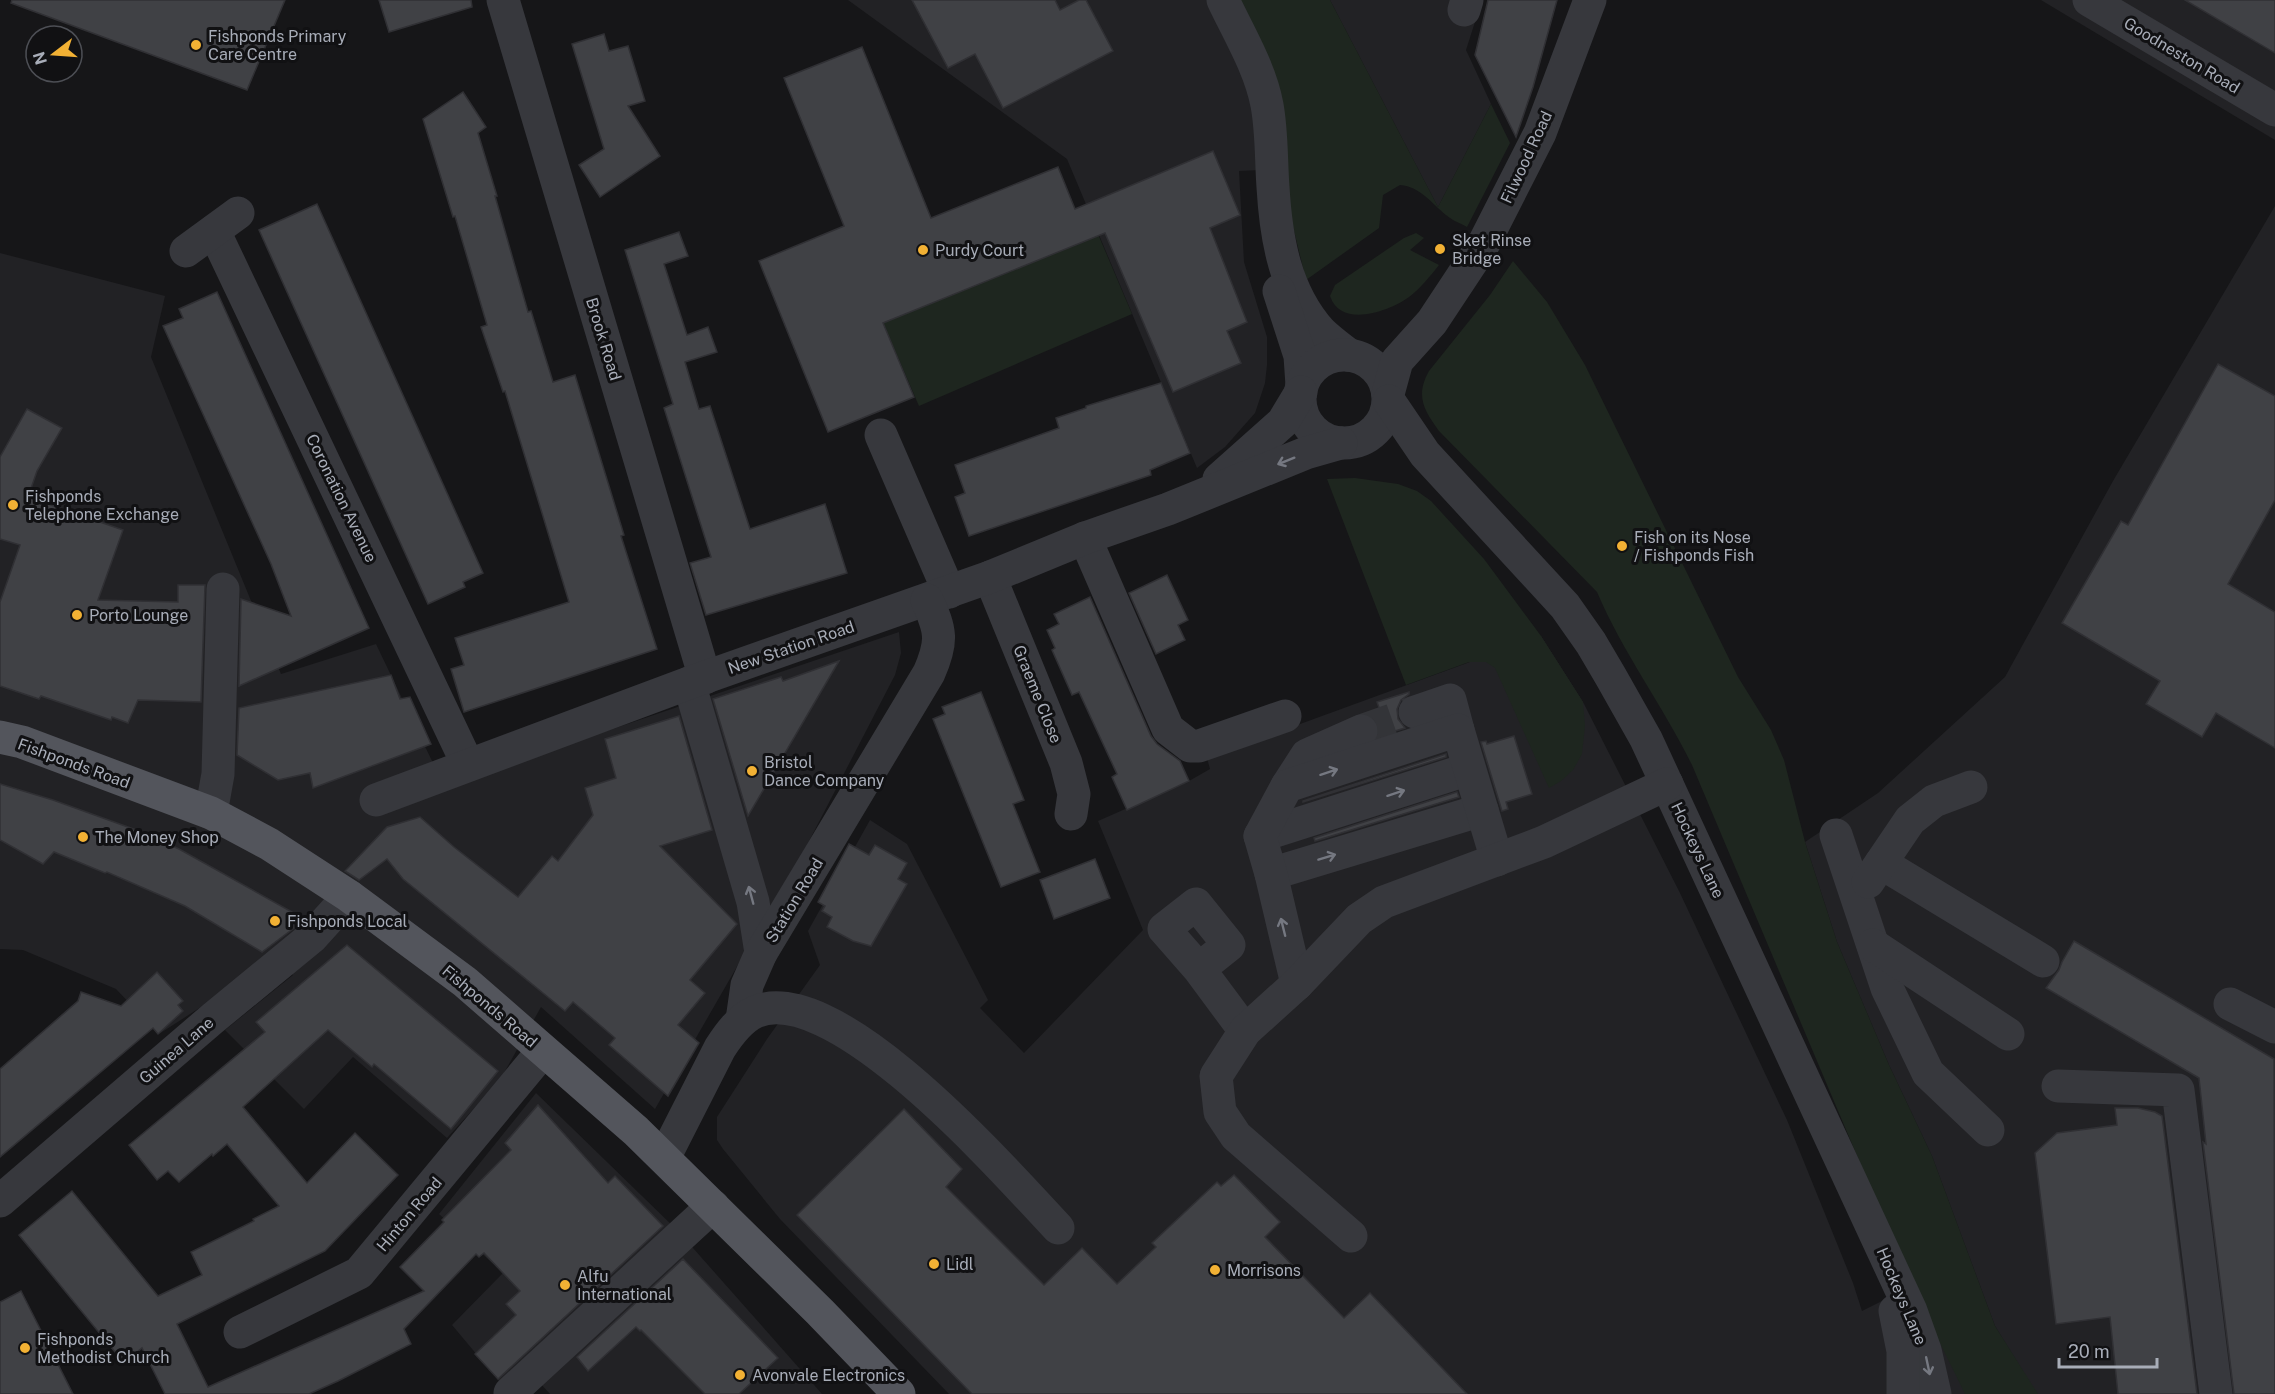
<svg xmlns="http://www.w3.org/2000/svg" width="2275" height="1394" font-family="'Public Sans',sans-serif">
  <rect width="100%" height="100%" fill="#161618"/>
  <!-- built -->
  <g fill="#222225">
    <path d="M848 0H1238L1284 169 1239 171 1244 262 1267 337V365L1265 383 1255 413 1225 447 1197 468 1067 159Z"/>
    <path d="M1330 0H1482L1466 50 1491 104 1438 207Z"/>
    <path d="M2041 0H2275V140L2071 18Z"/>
    <path d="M2275 206V1394H2037L1995 1326 1932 1156 1889 1065 1837 942 1805 842 1878 793 2005 677 2113 481Z"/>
    <path d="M0 253 165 296 151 357 281 674 376 644 444 786 899 632 901 653 895 675 807 845 655 1109 541 1007 500 1080 447 1138 353 1057 304 1109 225 1030 293 975 277 958 159 1034 116 989 23 950 0 949Z"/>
    <path d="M1541 636 1583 702 1679 891 1787 1120 1853 1283 1862 1311 1912 1286 1967 1394H949L780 1219 723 1149 717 1140V1117L767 1039 820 965 808 931 870 820 907 844 988 1000 980 1008 1024 1053 1143 930 1098 821 1189 781 1210 769 1207 758Z"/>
    <path d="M536 1093 678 1231 822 1394H550L528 1370 504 1387 452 1325 503 1273 439 1214Z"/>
  </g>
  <!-- green -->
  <g fill="#1e261f">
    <path d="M1238 0H1330L1438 207 1491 104 1510 143 1467 227C1460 223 1453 221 1446 215 1431 203 1421 187 1400 185L1383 195 1379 228 1306 280Z"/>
    <path d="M1416 233 1424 238 1410 250 1439 265C1430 276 1421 288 1409 297 1390 311 1341 329 1330 296L1335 285 1404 238Z"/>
    <path d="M1098 234 1132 314 919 406 883 323Z"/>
    <path d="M1513 261 1547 302 1585 365 1738 677 1771 730 1784 760 1805 842 1837 942 1889 1065 1932 1156 1995 1326 2038 1394H1965L1912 1286 1692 765C1663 706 1623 653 1597 592L1439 431C1424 410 1415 396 1429 371L1490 295Z"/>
    <path d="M1355 478 1398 484 1417 491 1431 501 1484 559 1541 636 1583 702 1585 726 1582 754 1573 770 1561 781 1549 788 1495 668 1486 662H1469L1406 685 1327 479Z"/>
  </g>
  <!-- building -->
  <g fill="#404145" stroke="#303034" stroke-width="1.5">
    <path d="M12 0H285L247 90 11 3Z"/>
    <path d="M379 0H471L472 7 389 32Z"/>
    <path d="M912 0H1055L1060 10 1079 0H1086L1113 51 1003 108 975 54 948 68Z"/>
    <path d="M1488 0H1557L1533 87 1516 137 1475 55Z"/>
    <path d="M2185 0H2275V53Z"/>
    <path d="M604 34 609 51 628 46 645 101 628 106 660 156 600 197 579 165 604 149 572 44Z"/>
    <path d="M862 47 931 218 1058 167 1075 209 1213 151 1240 215 1210 228 1247 322 1227 331 1241 363 1173 392 1105 233 883 323 914 397 828 432 759 261 844 226 784 78Z"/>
    <path d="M463 92 486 127 478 133 497 196H495L528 312 531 311 553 382 575 375 624 535 621 536 657 649 464 712 451 669 464 665 455 638 569 602 505 391 503 392 481 327 487 325 455 216 453 217 423 119Z"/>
    <path d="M317 204 483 573 463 582 465 587 428 604 259 230Z"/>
    <path d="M679 232 688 256 664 264 687 335 708 327 717 352 685 362 699 409 710 406 750 529 825 504 847 573 706 615 690 563 711 557 664 408 673 404 625 250Z"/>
    <path d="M217 292 369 628 239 686 241 599 291 616 271 564 163 326 183 318 179 309Z"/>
    <path d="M2218 364 2275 396V500L2228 584 2275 612V748L2216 713 2202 737 2146 704 2160 681 2062 623 2121 521 2128 525Z"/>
    <path d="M1161 383 1190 453 1150 470 1151 475 969 536 955 497 965 493 955 465 1059 428 1056 418 1086 408V406Z"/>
    <path d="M27 409 62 428 37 471 28 497 123 530 98 600 178 602V585H205L201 702 138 700 128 723 112 717 111 720 41 696 39 699 0 686V602L20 545 0 539V457Z"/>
    <path d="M1167 575 1188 620 1178 625 1185 640 1156 654 1129 593Z"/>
    <path d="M1090 597 1151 736 1157 744 1180 761 1189 781 1127 810 1112 777 1117 774 1079 692 1072 695 1052 650 1055 648 1047 630 1059 624 1054 614Z"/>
    <path d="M839 661 748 816 713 699 781 677 783 681Z"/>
    <path d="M391 675 400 699 410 697 431 744 313 788 310 773 278 780 237 755 239 708Z"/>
    <path d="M981 692 1024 800 1013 804 1040 872 1001 887 933 719 945 714 942 707Z"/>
    <path d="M1409 692V694L1401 700 1397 709 1398 719 1405 728 1378 736V724L1372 716 1381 713 1377 702Z"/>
    <path d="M679 716 712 830 660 846 737 924 690 980 705 993 678 1025 699 1043 668 1096 609 1045 615 1038 573 1002 565 1011 403 879 387 859 359 880 345 871 387 827 420 817 454 847 518 897 552 856 558 861 593 815 585 788 616 778 605 739Z"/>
    <path d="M1514 736 1532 794 1506 802 1508 809 1502 811 1481 742 1486 741 1487 744Z"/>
    <path d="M1446 754V757L1303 802V801Z"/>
    <path d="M0 784 53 800 139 831 179 849 292 912 294 928 262 952 185 906 107 872 105 873 54 852 43 864 0 840Z"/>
    <path d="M1457 792 1459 797 1315 841 1314 838Z"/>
    <path d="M849 844 869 855 875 845 907 863 898 879 907 884 871 946 853 941 827 927 832 917 822 911 825 906 818 902Z"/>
    <path d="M1095 859 1110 898 1054 919 1040 880Z"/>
    <path d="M2074 941 2274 1059 2275 1394H2234L2203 1142 2206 1144 2199 1078 2046 988 2059 970 2062 962Z"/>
    <path d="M347 945 498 1071 451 1129 374 1064 372 1067 328 1030 243 1107 307 1183 355 1133 398 1175 325 1251 177 1324 208 1387 424 1291 400 1267 444 1222 442 1220 511 1150 505 1143 538 1105 608 1183 615 1176 663 1226 498 1379 475 1354 516 1315 506 1304 520 1291 484 1253 479 1257 476 1254 404 1329 411 1344 338 1381 309 1394H165L142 1348 124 1363 19 1235 72 1191 158 1296 202 1275 191 1252 254 1221 253 1219 279 1206 227 1144 213 1156 212 1154 179 1182 168 1171 157 1180 129 1145 265 1032 256 1022Z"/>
    <path d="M157 972 183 1001 178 1005 183 1011 158 1034 153 1028 0 1157V1069L78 1001 81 992 121 1006Z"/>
    <path d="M2115 1108H2138L2155 1112 2162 1116 2197 1394H2118L2110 1317 2056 1324 2035 1153 2057 1133 2117 1125Z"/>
    <path d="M904 1109 962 1169 946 1187 1044 1285 1082 1248 1117 1284 1156 1247 1152 1243 1217 1182 1221 1186 1234 1175 1280 1222 1265 1237 1344 1318 1370 1293 1467 1394H972L797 1215Z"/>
    <path d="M683 1259 778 1358 739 1394H705L641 1330 640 1331 636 1327 588 1371 577 1357Z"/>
    <path d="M21 1291 73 1394H0V1302Z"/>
  </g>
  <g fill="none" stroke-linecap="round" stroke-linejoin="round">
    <!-- minor-tunnel -->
    <path stroke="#333438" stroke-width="33" stroke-dasharray="33 16" stroke-linecap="butt" d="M1361 731 1415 712"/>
    <!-- minor -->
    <g stroke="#37383d" stroke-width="33">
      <path d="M503 0 705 678"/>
      <path d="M1223 0C1239 34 1260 68 1267 105 1272 132 1271 160 1273 187 1276 239 1285 292 1321 332 1329 340 1340 348 1349 355"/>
      <path d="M2089 0 2275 110"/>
      <path d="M1464 10 1467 0"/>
      <path d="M214 231 468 765"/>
      <path d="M186 251 238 213"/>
      <path d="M1279 291 1300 356 1302 385"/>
      <circle cx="1344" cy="399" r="44"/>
      <path d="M1388 394 1397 361 1432 322 1483 245 1540 133 1590 0"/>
      <path d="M1389 401 1425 454 1565 606 1591 643 1611 677 1646 739 1911 1311 1925 1350 1935 1394"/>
      <path d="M881 435 949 592"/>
      <path d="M1219 479 1283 422 1301 392"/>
      <path d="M1085 538 1168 729 1190 746H1199L1285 716"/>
      <path d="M990 577 1066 763 1074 794 1071 814"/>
      <path d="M689 683 753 902 761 953"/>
      <path d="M1415 712 1450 700 1458 730"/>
      <path d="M1287 786 1307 755 1361 731"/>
      <path d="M376 800 689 683 990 577 1085 538 1168 509 1306 453 1341 443"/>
      <path d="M211 813 218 774 223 589"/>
      <path d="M1836 835 1887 988 1928 1073 1988 1130"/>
      <path d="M1260 836 1469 769"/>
      <path d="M1881 863 2043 961"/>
      <path d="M1271 874 1482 810"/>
      <path d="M1868 882 1910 820 1934 801 1971 787"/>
      <path d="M1873 945 2008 1034"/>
      <path d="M1199 969 1229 945 1196 904 1164 929 1199 969 1245 1031"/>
      <path d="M1297 984 1271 874 1260 836 1287 786 1458 730 1497 860"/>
      <path d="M2230 1004 2275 1027"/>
      <path d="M742 1020 747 985 761 953 929 673C943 641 941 631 927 600"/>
      <path d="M2058 1086 2178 1090 2216 1394"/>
      <path d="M664 1158 720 1048C729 1034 740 1019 755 1012 836 977 1007 1174 1058 1228"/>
      <path d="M0 1201 212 1019 312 937 349 896"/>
      <path d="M1351 1236 1236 1136 1220 1112 1216 1076 1245 1031 1297 984 1359 919 1384 902 1544 842 1667 784"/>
      <path d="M1895 1311 1903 1351V1394"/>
      <path d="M240 1332 359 1273 543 1051"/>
      <path d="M510 1393 713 1206"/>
    </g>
    <!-- major -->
    <path stroke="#53555c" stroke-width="33" d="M0 737 22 742 211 813 269 844 349 896 465 982 636 1131 820 1312 899 1394"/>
  </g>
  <!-- one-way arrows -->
  <defs><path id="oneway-shaft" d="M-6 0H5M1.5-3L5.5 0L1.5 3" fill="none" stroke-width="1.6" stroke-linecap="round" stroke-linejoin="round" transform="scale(1.5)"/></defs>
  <g stroke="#757881">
    <use href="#oneway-shaft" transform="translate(1286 461) rotate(158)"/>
    <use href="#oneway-shaft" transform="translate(1329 772) rotate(-18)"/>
    <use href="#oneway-shaft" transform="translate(1396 793) rotate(-18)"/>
    <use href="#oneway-shaft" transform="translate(1327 857) rotate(-17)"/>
    <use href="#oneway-shaft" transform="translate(751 895) rotate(-105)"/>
    <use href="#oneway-shaft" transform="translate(1283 927) rotate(-104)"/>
    <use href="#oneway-shaft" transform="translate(1928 1366) rotate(78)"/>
  </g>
  <!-- markers -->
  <g fill="#f2b134" stroke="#111113" stroke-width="2">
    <circle cx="196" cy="45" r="6"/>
    <circle cx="1440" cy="249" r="6"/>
    <circle cx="923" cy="250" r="6"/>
    <circle cx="13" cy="505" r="6"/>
    <circle cx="1622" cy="546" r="6"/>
    <circle cx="77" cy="615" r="6"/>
    <circle cx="752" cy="771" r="6"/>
    <circle cx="83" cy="837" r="6"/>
    <circle cx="275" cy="921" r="6"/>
    <circle cx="934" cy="1264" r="6"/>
    <circle cx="1215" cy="1270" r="6"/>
    <circle cx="565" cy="1285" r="6"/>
    <circle cx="25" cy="1348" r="6"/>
    <circle cx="740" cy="1375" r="6"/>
  </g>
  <g text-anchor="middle" stroke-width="6" stroke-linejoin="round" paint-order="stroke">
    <!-- poi labels -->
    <g font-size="16" fill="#a8adb8" stroke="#111113" text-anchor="start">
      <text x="208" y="42">Fishponds Primary<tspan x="208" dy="18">Care Centre</tspan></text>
      <text x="1452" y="246">Sket Rinse<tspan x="1452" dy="18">Bridge</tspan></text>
      <text x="935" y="256">Purdy Court</text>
      <text x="25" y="502">Fishponds<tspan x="25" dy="18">Telephone Exchange</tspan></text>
      <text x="1634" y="543">Fish on its Nose<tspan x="1634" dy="18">/ Fishponds Fish</tspan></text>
      <text x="89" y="621">Porto Lounge</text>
      <text x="764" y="768">Bristol<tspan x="764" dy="18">Dance Company</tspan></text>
      <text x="95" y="843">The Money Shop</text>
      <text x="287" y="927">Fishponds Local</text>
      <text x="946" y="1270">Lidl</text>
      <text x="1227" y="1276">Morrisons</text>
      <text x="577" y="1282">Alfu<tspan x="577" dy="18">International</tspan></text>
      <text x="37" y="1345">Fishponds<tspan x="37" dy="18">Methodist Church</tspan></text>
      <text x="752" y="1381">Avonvale Electronics</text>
    </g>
    <!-- street labels -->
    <g font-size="16" fill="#a8adb8" stroke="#111113">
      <text transform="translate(2182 55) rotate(31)" y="6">Goodneston Road</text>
      <text transform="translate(1526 157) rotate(-65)" y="6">Filwood Road</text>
      <text transform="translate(604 339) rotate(73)" y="6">Brook Road</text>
      <text transform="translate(342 498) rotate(64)" y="6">Coronation Avenue</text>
      <text transform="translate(791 647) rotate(-19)" y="6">New Station Road</text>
      <text transform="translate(1038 694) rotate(68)" y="6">Graeme Close</text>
      <text transform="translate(74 763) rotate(20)" y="6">Fishponds Road</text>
      <text transform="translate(1698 850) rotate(65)" y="6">Hockeys Lane</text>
      <text transform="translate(794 900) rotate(-59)" y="6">Station Road</text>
      <text transform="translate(490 1006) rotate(40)" y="6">Fishponds Road</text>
      <text transform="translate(176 1050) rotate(-41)" y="6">Guinea Lane</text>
      <text transform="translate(409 1214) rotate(-50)" y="6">Hinton Road</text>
      <text transform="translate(1902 1296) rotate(67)" y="6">Hockeys Lane</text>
    </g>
  </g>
  <!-- north arrow -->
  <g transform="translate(54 54) rotate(253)"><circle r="28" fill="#111113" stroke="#4d4f55" stroke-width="1.5"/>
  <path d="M0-4.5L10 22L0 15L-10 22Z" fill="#f2b134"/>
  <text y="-9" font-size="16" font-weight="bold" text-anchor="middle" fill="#a8adb8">N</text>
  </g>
  <!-- scale -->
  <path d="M2059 1358v9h98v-9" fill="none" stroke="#a8adb8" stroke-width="3"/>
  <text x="2068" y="1358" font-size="18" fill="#a8adb8" stroke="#111113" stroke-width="4.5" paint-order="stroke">20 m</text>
</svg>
